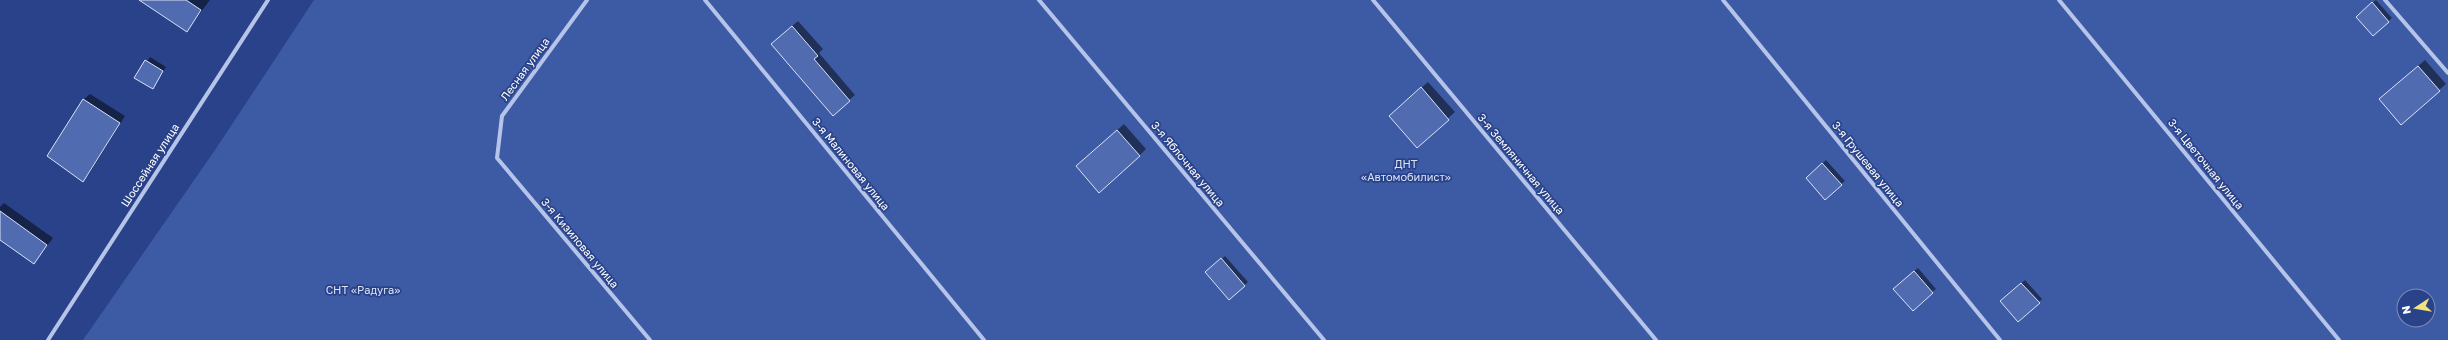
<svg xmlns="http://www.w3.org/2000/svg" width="2448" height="340" font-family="'Golos Text',sans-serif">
  <rect width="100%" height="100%" fill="#294289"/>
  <!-- green -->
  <path fill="#3d5ba5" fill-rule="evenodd" d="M314 0H2448V340H83L215 150ZM2404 296H2428V320H2404Z"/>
  <!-- shadow -->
  <g fill="#0007">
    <path d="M167 0H210L187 30Z"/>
    <path d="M2376 0 2392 18 2373 35 2360 13Z"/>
    <path d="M798 21 823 49 819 53 855 95 849 100 778 38Z"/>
    <path d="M150 57 166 67 152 88 136 78Z"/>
    <path d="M2425 60 2446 84 2439 90 2387 93Z"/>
    <path d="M1428 82 1455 112 1417 146 1397 109Z"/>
    <path d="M90 94 125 116 89 174 83 180V100Z"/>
    <path d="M1124 124 1146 149 1139 156 1077 166Z"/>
    <path d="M1826 160 1845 181 1841 184 1810 175Z"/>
    <path d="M4 203 53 238 34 263 0 239V207Z"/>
    <path d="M1225 256 1248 282 1229 299 1210 269Z"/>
    <path d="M1918 268 1936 289 1932 292 1898 285Z"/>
    <path d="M2025 280 2042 299 2039 302 2005 298Z"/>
  </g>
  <!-- building -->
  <g fill="#516bb0" stroke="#d9e2f7">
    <path d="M139 0H186L201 10 187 32Z"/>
    <path d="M2372 2 2389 22 2373 36 2356 17Z"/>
    <path d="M792 26 818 56 814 59 850 101 833 116 771 44Z"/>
    <path d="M145 60 163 71 153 89 134 78Z"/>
    <path d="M2418 66 2440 91 2401 125 2379 99Z"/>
    <path d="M1421 87 1449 120 1417 148 1389 116Z"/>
    <path d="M83 99 120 123 83 182 47 156Z"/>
    <path d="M1117 130 1140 156 1099 193 1076 166Z"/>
    <path d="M1822 163 1842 185 1825 200 1806 178Z"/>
    <path d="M0 211 47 245 34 264 0 240Z"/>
    <path d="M1221 258 1245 286 1229 300 1205 272Z"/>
    <path d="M1914 271 1933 293 1913 311 1893 289Z"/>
    <path d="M2021 283 2040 303 2018 322 2000 301Z"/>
  </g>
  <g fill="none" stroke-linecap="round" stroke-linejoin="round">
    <!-- street -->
    <g stroke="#b6c4e9" stroke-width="4">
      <path d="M587 0 502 116 497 158 650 340"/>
      <path d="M705 0 984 340"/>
      <path d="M1039 0 1324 340"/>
      <path d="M1373 0 1656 340"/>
      <path d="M1723 0 2000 340"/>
      <path d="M2059 0 2339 340"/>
      <path d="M2385 0 2448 73"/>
      <path d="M48 340 268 0"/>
    </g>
  </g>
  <g text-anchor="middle" stroke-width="3.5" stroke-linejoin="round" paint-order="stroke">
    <!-- street labels -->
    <g font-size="11" fill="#fff" stroke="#294289">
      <text transform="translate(525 69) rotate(-54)" y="4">Лесная улица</text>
      <text transform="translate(851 164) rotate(51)" y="4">3-я Малиновая улица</text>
      <text transform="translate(1188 164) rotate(50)" y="4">3-я Яблочная улица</text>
      <text transform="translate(1521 164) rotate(50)" y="4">3-я Земляничная улица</text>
      <text transform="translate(1868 164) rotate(51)" y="4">3-я Грушевая улица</text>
      <text transform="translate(2206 164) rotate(51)" y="4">3-я Цветочная улица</text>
      <text transform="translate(150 165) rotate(-57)" y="4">Шоссейная улица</text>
      <text transform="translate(580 243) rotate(50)" y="4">3-я Кизиловая улица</text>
    </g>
    <!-- park labels -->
    <g font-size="11" fill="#d9e2f7" stroke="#294289">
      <text x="1406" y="168">ДНТ<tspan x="1406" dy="13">«Автомобилист»</tspan></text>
      <text x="363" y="294">СНТ «Радуга»</text>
    </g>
  </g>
  <!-- north arrow -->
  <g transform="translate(2416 308) rotate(258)"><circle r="19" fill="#294289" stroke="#7f8eb8"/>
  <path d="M0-3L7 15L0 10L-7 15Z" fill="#f0e27c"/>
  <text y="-6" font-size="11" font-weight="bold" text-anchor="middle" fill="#ffffff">N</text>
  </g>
</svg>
